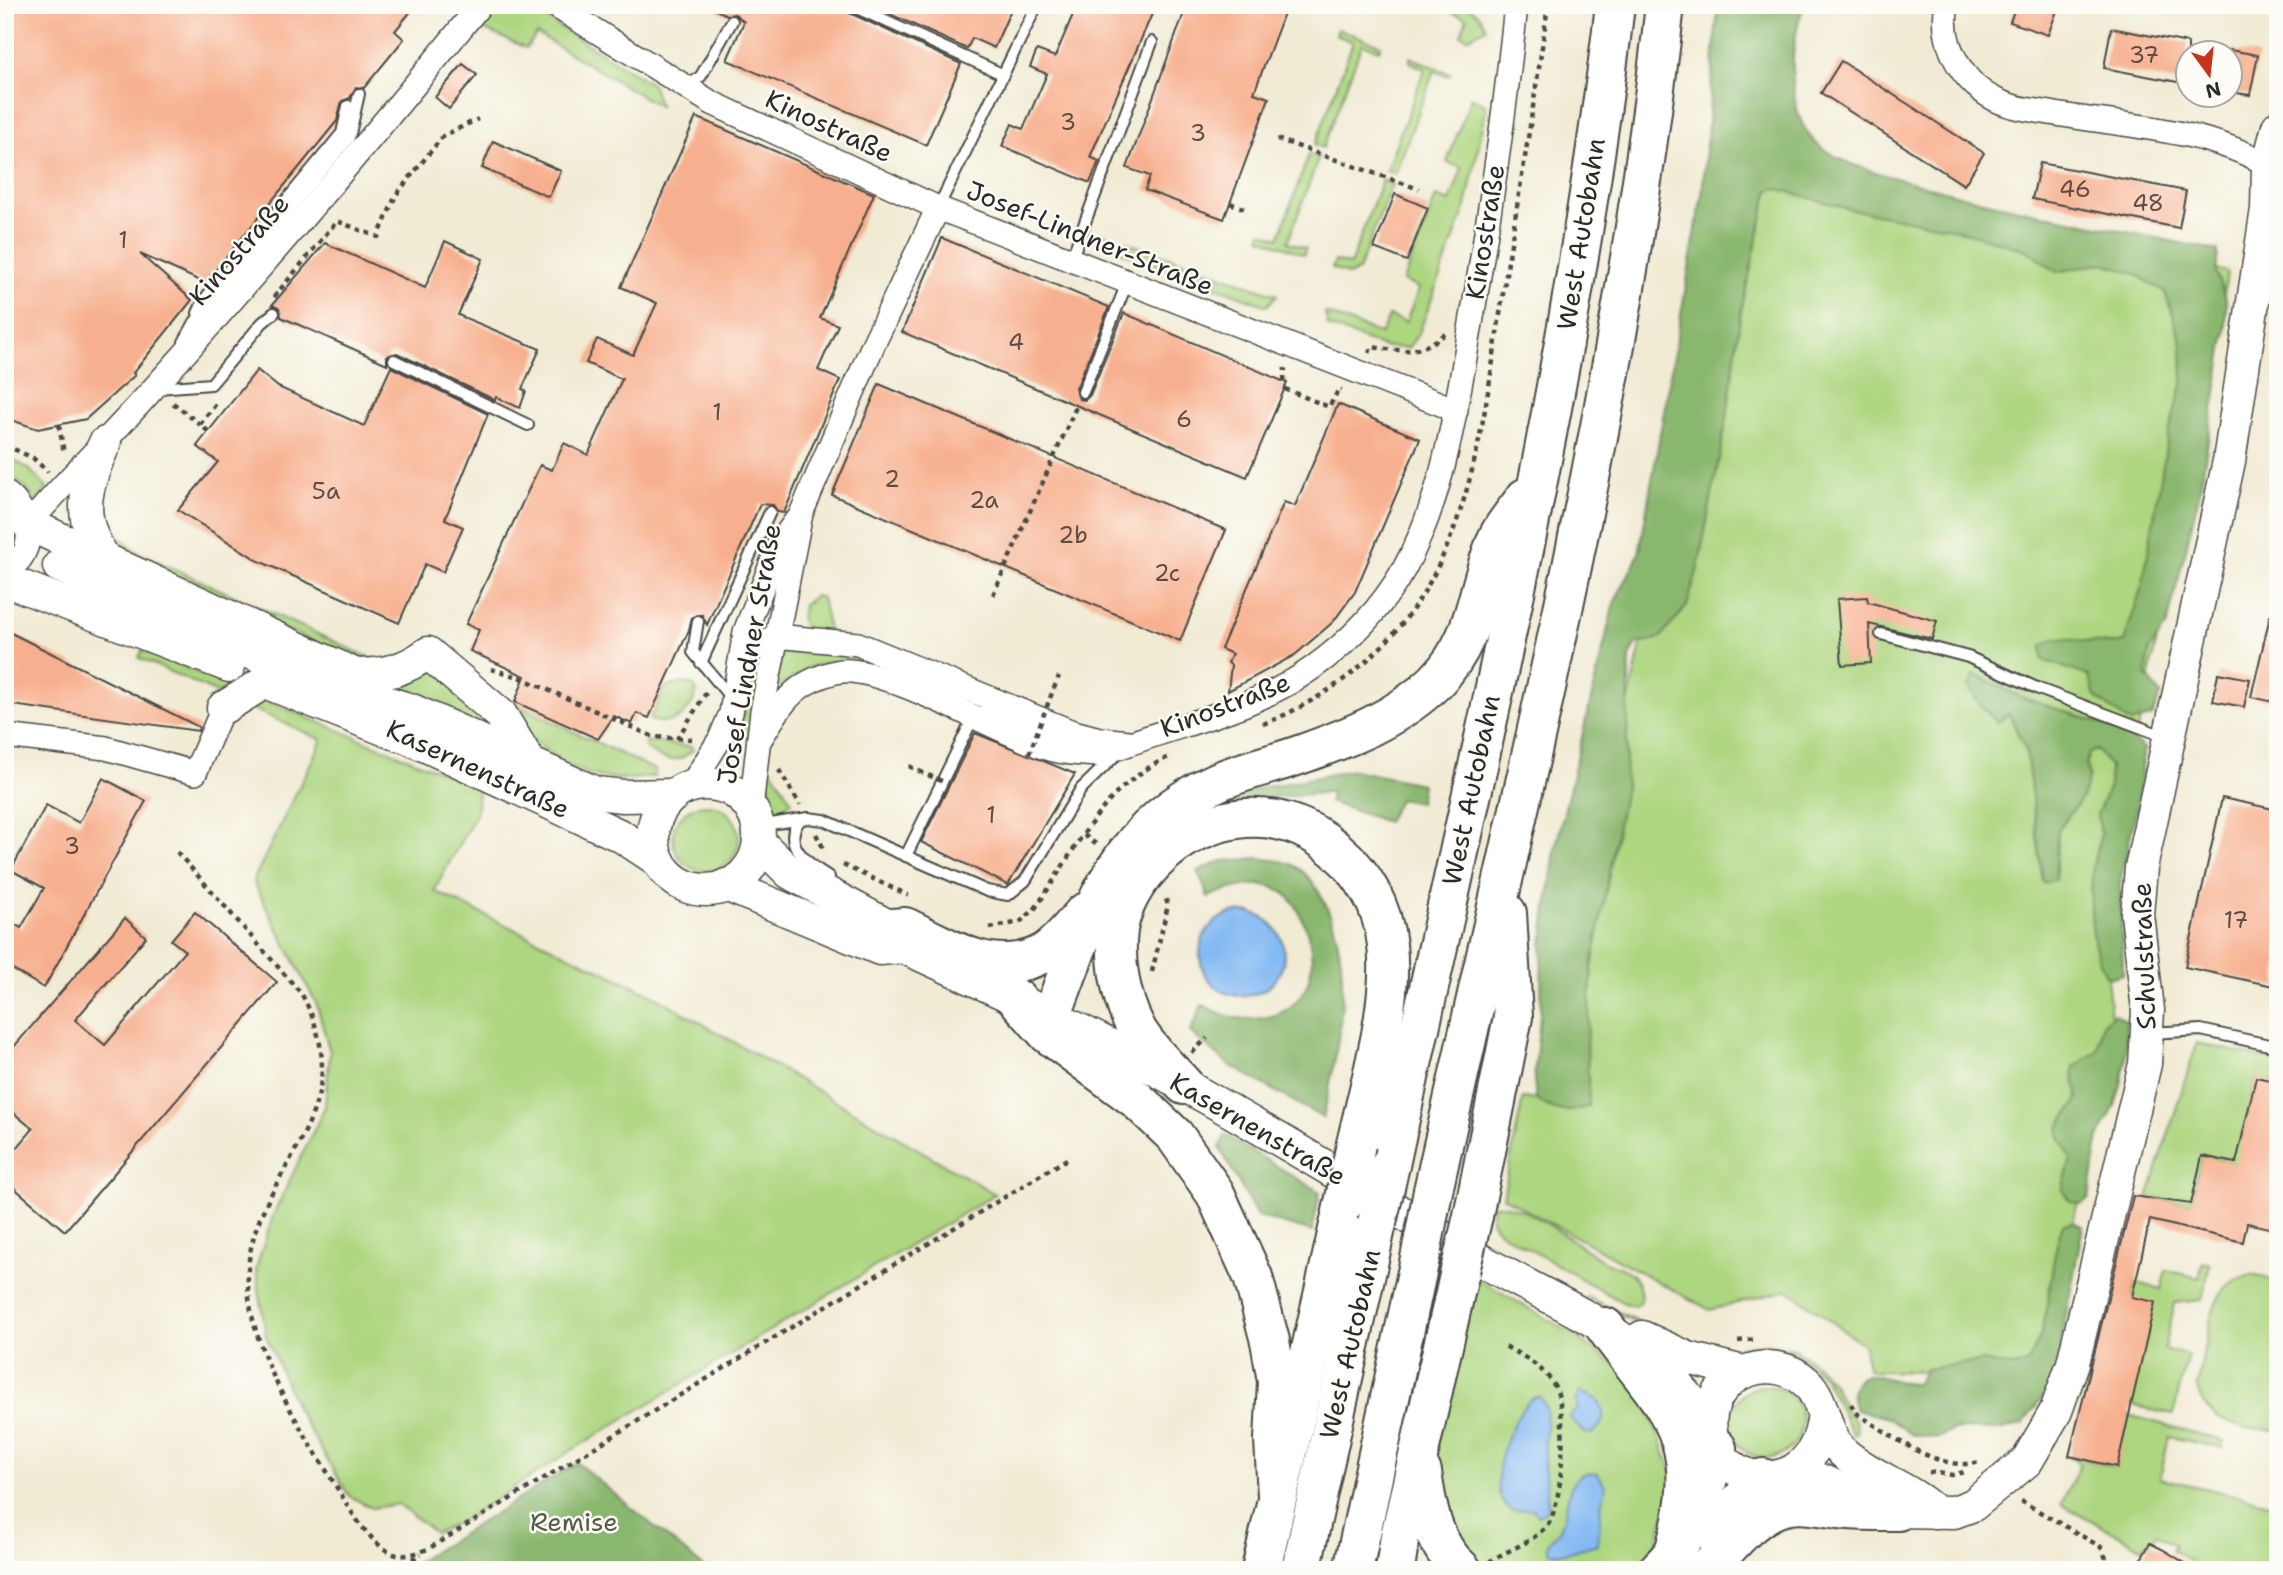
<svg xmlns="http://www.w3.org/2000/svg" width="2283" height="1575" font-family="'Shantell Sans',sans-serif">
  <rect width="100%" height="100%" fill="#fdfcf7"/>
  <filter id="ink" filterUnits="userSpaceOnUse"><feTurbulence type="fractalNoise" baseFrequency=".0143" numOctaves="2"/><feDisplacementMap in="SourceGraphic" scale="14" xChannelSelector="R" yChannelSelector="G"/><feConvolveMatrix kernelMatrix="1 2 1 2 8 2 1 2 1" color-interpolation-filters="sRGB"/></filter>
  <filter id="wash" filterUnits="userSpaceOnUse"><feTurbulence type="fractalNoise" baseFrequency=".00686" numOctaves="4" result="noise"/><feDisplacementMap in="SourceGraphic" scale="28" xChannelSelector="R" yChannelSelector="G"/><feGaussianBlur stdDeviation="1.57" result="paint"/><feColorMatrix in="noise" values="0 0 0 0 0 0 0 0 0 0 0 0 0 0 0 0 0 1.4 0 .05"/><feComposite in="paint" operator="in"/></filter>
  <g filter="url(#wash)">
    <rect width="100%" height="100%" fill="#f1ebd4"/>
    <!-- green -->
    <g fill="#add680" stroke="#6c8056" stroke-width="2">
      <path d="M493 5H524L653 85 659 106 537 34 526 48 474 25Z"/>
      <path d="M1433 5C1458 5 1476 1 1486 28L1468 38 1461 35 1467 18Z"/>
      <path d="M1338 29 1381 45 1379 50 1362 44 1323 148 1315 145 1353 42 1336 35Z"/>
      <path d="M1410 57 1451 74 1448 76 1434 71 1395 174 1386 170 1425 69 1410 62Z"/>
      <path d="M1471 97 1487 106 1466 206 1419 333 1408 348 1384 347 1328 326 1325 313 1381 334 1389 316 1406 322 1419 288 1403 281 1436 197 1450 202 1462 168 1447 162Z"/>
      <path d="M1309 154 1319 157 1288 242 1306 248 1304 254 1260 238 1262 232 1279 238Z"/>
      <path d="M1747 157 2227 272 2212 382 2100 906 2113 1037 2047 1345 2025 1373 1869 1371 1863 1344 1788 1290 1710 1310 1503 1197 1523 1098 1555 1103 1589 884Z"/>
      <path d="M1382 180 1392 184 1358 271 1349 275 1332 268 1335 261 1350 265Z"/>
      <path d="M1100 233 1277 295 1267 306 1097 243Z"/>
      <path d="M5 455 29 469 47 488 36 502 24 486 5 472Z"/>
      <path d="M99 521C112 525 126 546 141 554L384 664H365L133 562 111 544Z"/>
      <path d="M815 596 822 598 830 636 805 629 801 620 803 605Z"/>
      <path d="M781 646 869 657 930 682 833 662 812 666 775 689Z"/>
      <path d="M142 650 478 787 477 812 434 891 655 996 995 1194 569 1452 464 1520 435 1533 398 1504 372 1508 349 1496 298 1411 266 1336 256 1268 274 1213 325 1107 330 1052 317 1005 253 881 322 740 139 658Z"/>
      <path d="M755 654 763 655 750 739 733 735 745 713Z"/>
      <path d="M436 666 506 740 392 682Z"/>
      <path d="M684 683 694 686 697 691C690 715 674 727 650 720L665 687Z"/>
      <path d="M487 691 655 770V776C575 792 534 745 487 691Z"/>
      <path d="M645 741 692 747 693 750C676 766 661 761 645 747Z"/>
      <path d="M765 766 773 771 792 802 775 813Z"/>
      <circle cx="706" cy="838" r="33"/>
      <path d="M2197 1043 2278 1061V1082L2256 1078 2242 1138 2265 1170 2202 1156 2191 1204 2148 1198Z"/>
      <path d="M1493 1205C1529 1201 1574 1245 1605 1262 1613 1266 1623 1267 1630 1273 1639 1280 1642 1293 1640 1303L1635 1306 1622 1302 1503 1234C1490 1225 1489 1220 1493 1205Z"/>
      <path d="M2203 1262 2210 1264 2202 1300 2174 1303 2164 1349 2188 1355 2173 1415 2131 1405 2132 1297 2136 1283 2161 1289 2166 1270 2199 1278Z"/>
      <path d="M2252 1275 2278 1281V1429L2275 1430C2243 1431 2203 1422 2197 1386 2203 1360 2208 1311 2223 1290 2230 1281 2241 1278 2252 1275Z"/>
      <path d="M1477 1278 1576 1336 1622 1370 1642 1393 1674 1476 1658 1541 1634 1570H1478L1453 1541 1435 1453Z"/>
      <path d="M1585 1296 1675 1339 1716 1350 1767 1344 1794 1349 1814 1363 1832 1382 1845 1408 1855 1420 1857 1433 1853 1435 1825 1379 1798 1355 1772 1348 1728 1353 1668 1339Z"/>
      <circle cx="1766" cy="1422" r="36"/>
      <path d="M2128 1415 2224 1441 2222 1448 2169 1437 2160 1478 2278 1505V1570H2200V1567L2172 1550 2175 1545 2157 1534 2143 1548 2061 1504 2080 1465 2069 1456 2116 1467Z"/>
    </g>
    <!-- forest -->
    <g fill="#8ab76e" stroke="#5a714c" stroke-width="2">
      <path d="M1718 5H1804C1790 42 1784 111 1815 142 1836 164 1889 176 1918 184 2017 212 2118 229 2218 251L2216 274 2226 299V331L2199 495 2167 625 2149 650 2146 676 2161 694 2152 716 2130 723 2095 697 2089 676 2043 660 2042 646 2056 638 2111 644 2124 642 2143 582 2168 436 2183 381 2182 343 2165 292 2133 273 2104 263 2057 272 2026 250 1952 228 1849 209 1775 188 1768 192 1741 311 1727 417 1698 568 1687 606 1660 638 1635 645 1630 655 1625 788 1592 967 1587 1046 1589 1106C1567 1114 1555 1113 1536 1099L1534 1080 1541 1003 1542 945 1555 850 1614 603 1639 554 1702 195Z"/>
      <path d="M1974 675C1990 680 2003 689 2019 696 2062 713 2107 719 2144 748L2138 802 2120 882 2123 974 2108 978C2089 950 2089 900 2093 867 2096 844 2105 839 2097 815L2109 786 2110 766 2097 750 2089 753 2086 764 2089 776 2083 796 2058 831 2055 880 2043 883 2026 751 2009 714 1997 723 1978 702 1969 687Z"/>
      <path d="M1353 770 1422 784 1419 803 1399 799 1387 822 1329 802 1332 792 1221 803 1220 796Z"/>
      <path d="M1259 858C1269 860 1281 860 1291 864 1304 870 1313 882 1320 894 1359 961 1338 1046 1323 1118L1229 1065 1190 1032 1202 1005C1212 1009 1222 1015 1232 1017 1294 1029 1327 982 1305 926 1300 913 1294 898 1281 891 1259 878 1230 888 1208 897L1198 871 1222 861Z"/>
      <path d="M2115 1013 2126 1021V1058L2121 1084 2115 1106 2099 1136 2089 1198 2081 1204 2070 1201 2062 1190 2071 1159C2068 1151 2060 1141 2059 1133 2058 1116 2079 1109 2078 1094 2077 1083 2071 1078 2074 1067L2097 1051 2103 1023Z"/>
      <path d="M1225 1135 1320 1192 1312 1232 1257 1216 1220 1148Z"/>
      <path d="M2073 1222 2083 1226 2053 1383 2023 1424 2003 1430 1956 1429 1938 1438 1913 1435 1888 1418 1856 1410C1852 1403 1850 1397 1853 1389 1862 1360 1894 1386 1916 1384L1926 1369 1982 1361 2016 1367 2028 1362C2054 1320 2046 1269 2063 1224Z"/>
      <path d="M577 1463 707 1570H404Z"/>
    </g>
    <!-- water -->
    <g fill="#84baf3" stroke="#58728f" stroke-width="2">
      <circle cx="1242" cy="954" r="42"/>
      <path d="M1581 1392 1597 1399C1606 1413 1606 1423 1592 1434L1583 1432 1569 1417 1578 1408 1576 1401Z"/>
      <path d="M1535 1397H1541L1547 1411 1544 1464 1548 1503 1546 1511 1538 1515 1533 1509C1527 1509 1516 1512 1511 1510 1480 1494 1512 1408 1535 1397Z"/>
      <path d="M1584 1473 1598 1474 1606 1488 1601 1506 1598 1544 1565 1553H1550L1547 1546C1549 1538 1556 1536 1560 1529 1570 1511 1563 1484 1584 1473Z"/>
    </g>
    <g id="blocks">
      <!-- building -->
      <g fill="#f7b08f">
        <path d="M5 5H416L395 31 404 39 364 88 356 87 350 98 342 101 337 121 205 283 140 254 192 300 133 373 135 375 86 419 38 429 5 418Z"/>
        <path d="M705 5H842L847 12 961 64 926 145 727 60 744 22 735 14 727 15Z"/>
        <path d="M870 5H1013L994 48 972 38 967 49Z"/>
        <path d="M1077 5H1132L1152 14 1090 157 1099 161 1090 183 1002 146 1012 124 1023 129 1047 74 1030 67 1037 50 1055 57Z"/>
        <path d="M1187 5H1287L1254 93 1269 98 1224 219 1145 190 1150 176 1127 168Z"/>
        <path d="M2016 5H2059L2048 35 2010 22Z"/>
        <path d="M2111 28 2188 43V84L2104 68Z"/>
        <path d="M2230 50 2258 55 2250 95 2230 92Z"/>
        <path d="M1841 61 1984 153 1964 185 1821 93Z"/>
        <path d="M463 64 477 75 449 109 435 97Z"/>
        <path d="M696 117 874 194 820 318 838 325 818 370 840 380 784 513 778 512 773 505 760 504 707 625 702 615 692 617 689 630 649 718 637 713 632 724 614 716 598 739 515 702 525 676 470 651 479 630 466 624 540 465 552 470 564 443 588 455 622 379 586 363 597 339 633 355 657 303 621 287Z"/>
        <path d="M493 141 561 171 549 197 482 168Z"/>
        <path d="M2040 163 2186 191 2179 228 2032 199Z"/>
        <path d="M1395 194 1428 208 1407 261 1374 248Z"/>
        <path d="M942 238 1109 307 1076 389 1079 399 1085 400 1090 395 1124 313 1287 383 1247 477 902 332Z"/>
        <path d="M445 241 483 259 458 315 540 349 522 389 526 391 520 408 496 397 495 400 397 353 387 356V364L281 317 280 309 272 305 325 243 425 288Z"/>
        <path d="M391 367 488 414 445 519 463 527 443 572 425 564 399 623 259 561 178 510 218 462 197 446 257 370 278 387 364 426Z"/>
        <path d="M879 384 1226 530 1180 641 832 495Z"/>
        <path d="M1338 404 1420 439 1355 592 1333 622 1295 655 1228 691 1231 665 1228 663 1232 654 1221 649 1284 502 1295 506Z"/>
        <path d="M1867 597 1868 602 1937 621 1932 639 1869 624 1871 663 1842 665 1837 599Z"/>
        <path d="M2270 616 2278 617V703L2251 697Z"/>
        <path d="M5 630 199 727 198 731 5 704Z"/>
        <path d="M2218 673 2250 679 2244 707 2213 701Z"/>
        <path d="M975 733 1075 774 1008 885 921 842Z"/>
        <path d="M103 778 146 801 44 988 5 965V918L21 928 44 888 11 870 46 805 79 823Z"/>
        <path d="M2222 798 2278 810V987L2185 967Z"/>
        <path d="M195 912 277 982 65 1231 5 1180V1162L33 1129 5 1106V1057L125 918 146 937 75 1020 105 1045 185 951 171 940Z"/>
        <path d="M2256 1077 2278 1082V1230L2247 1223 2243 1242 2150 1220 2132 1297 2155 1302 2117 1467 2069 1456 2133 1196 2191 1204 2202 1156 2236 1163Z"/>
        <path d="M2150 1543 2164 1550 2196 1570H2135Z"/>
      </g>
    </g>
  </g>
  <g filter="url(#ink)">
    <use href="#blocks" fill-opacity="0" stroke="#494844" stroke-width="2"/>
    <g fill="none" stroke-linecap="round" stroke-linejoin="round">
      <!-- secondary-tunnel -->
      <path stroke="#c9c5b2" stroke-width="32" stroke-dasharray="32 16" stroke-linecap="butt" d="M5 542 59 566"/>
      <defs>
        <g id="lane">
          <path d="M850 5 1002 74"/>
          <path d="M686 88 701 76 732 21"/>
          <path d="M938 208 1037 5"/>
          <path d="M1071 260 1152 42"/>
          <path d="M198 313 204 300 342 133 348 106"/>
          <path d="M184 342 195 322 349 138 359 94"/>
          <path d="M394 360 528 425"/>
          <path d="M157 388 211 384 262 323 274 313"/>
          <path d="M1083 392 1127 283"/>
          <path d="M698 621 693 652 731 698"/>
          <path d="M1881 634 1968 657 2039 689 2166 737"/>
          <path d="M701 663 770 512"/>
          <path d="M800 820C780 844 809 865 829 877"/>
          <path d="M758 826 808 818 824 820 906 856 973 718 986 709 1064 739"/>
          <path d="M906 856 987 891 1008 895 1025 881 1081 789 1116 755"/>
          <path d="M2151 1033 2201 1030 2278 1047"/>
        </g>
        <g id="street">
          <path d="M554 5 712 103 938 208 1456 410"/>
          <path d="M1947 5C1938 47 1968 93 2009 105 2023 110 2041 111 2056 114 2126 126 2206 129 2268 165"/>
          <path d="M5 492C33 513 39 551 5 573"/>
          <path d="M28 519 40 511C76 470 116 431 152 390 265 265 374 136 480 5"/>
          <path d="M740 666 751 649 776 636 858 644 1070 731 1100 739 1129 742"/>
          <path d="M5 736 106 748 195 773 223 708"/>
          <path d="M759 741C773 720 784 696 807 683 816 678 831 672 842 671 884 667 993 729 1037 745 1057 753 1079 754 1100 755 1170 725 1248 714 1311 669 1348 643 1381 609 1404 569 1443 498 1455 414 1469 335 1488 226 1505 116 1516 5"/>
          <path d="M690 787 720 739 731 713 745 632 779 544 795 522"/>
          <path d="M751 808 762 711 801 514 873 345 938 208"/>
        </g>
        <g id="secondary">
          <path d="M105 443C84 487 75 520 107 562"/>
          <path d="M28 524 356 675"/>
          <path d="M59 566 298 674 414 711 596 793 623 796 673 795"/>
          <path d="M5 580 229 666"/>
          <path d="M356 675C384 675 405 670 428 653L501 715 531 765"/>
          <path d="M270 684 399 735"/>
          <path d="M223 708 265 682"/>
          <path d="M383 726 621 836 659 861"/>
          <circle cx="706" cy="837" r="53"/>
          <path d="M759 842 790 873 892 928 903 947"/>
          <path d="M726 885 880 949 903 947C998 990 1093 1034 1184 1085 1281 1138 1376 1198 1472 1255 1556 1305 1662 1340 1711 1431"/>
          <path d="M1642 1337 1688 1358 1743 1372"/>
          <path d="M1823 1420C1811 1508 1701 1486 1711 1414 1718 1370 1774 1352 1806 1382 1827 1402 1822 1435 1846 1455 1874 1478 1908 1487 1935 1512"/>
          <path d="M1779 1477 1810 1476 1898 1511 1954 1512 1973 1505 2027 1461 2056 1411 2073 1363 2145 1064 2148 1010 2137 914 2141 868 2229 461 2267 209 2268 165 2278 127"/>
        </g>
        <g id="highway">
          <path d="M892 928 905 927C948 947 994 979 1042 954 1057 946 1072 926 1084 913"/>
          <path d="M1017 999 1048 1034 1136 1099 1175 1136 1215 1193 1253 1277 1270 1341 1277 1381 1274 1440 1277 1496"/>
          <path d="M1052 1015C1089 917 1113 828 1217 782 1244 770 1275 764 1302 754 1350 737 1399 718 1436 681 1480 635 1474 591 1498 537 1504 524 1516 511 1525 498"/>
          <path d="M1184 1085C1168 1067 1147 1049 1136 1028 1121 999 1114 962 1118 930 1121 910 1132 888 1145 873 1194 813 1275 797 1336 850 1365 874 1383 908 1387 945 1394 1004 1369 1086 1356 1144"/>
          <path d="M1390 1165C1473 780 1569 396 1615 5"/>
          <path d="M1433 1191C1519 798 1621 406 1665 5"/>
          <path d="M1473 1216 1513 1017 1507 913"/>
          <path d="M1605 1327C1665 1409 1707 1434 1676 1545"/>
          <path d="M1422 1472C1427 1508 1433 1545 1462 1570"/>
          <path d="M1715 1536 1731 1510 1763 1478"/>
          <path d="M1261 1570 1344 1203"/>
          <path d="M1301 1570 1377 1223"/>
          <path d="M1353 1570 1422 1249"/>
          <path d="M1395 1570 1400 1536 1460 1271"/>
          <path d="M1658 1570C1693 1536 1704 1494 1717 1448"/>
          <path d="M1705 1570C1726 1552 1744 1525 1769 1512 1796 1497 1821 1508 1849 1510 1865 1511 1882 1511 1898 1511"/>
        </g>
      </defs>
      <!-- lane casing -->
      <use href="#lane" stroke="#494844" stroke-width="14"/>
      <!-- street casing -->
      <use href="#street" stroke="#494844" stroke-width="26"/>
      <!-- secondary casing -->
      <use href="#secondary" stroke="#494844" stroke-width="35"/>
      <!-- highway casing -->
      <use href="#highway" stroke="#494844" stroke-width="42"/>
      <!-- path -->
      <g stroke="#494844" stroke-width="4.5" stroke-dasharray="5 5" stroke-linecap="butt">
        <path d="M1277 139 1419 189"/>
        <path d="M1230 203 1248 210"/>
        <path d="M274 297 337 221 378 237 396 195 443 136 478 119"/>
        <path d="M1369 353 1371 347C1403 351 1419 355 1445 334"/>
        <path d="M1284 381 1285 368"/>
        <path d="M1285 389 1329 407 1339 389 1342 390"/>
        <path d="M173 403 208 431"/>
        <path d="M200 424 218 401"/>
        <path d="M59 425 64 453"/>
        <path d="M5 445 33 458 48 472"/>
        <path d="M993 595 1076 407"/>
        <path d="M491 669 519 677 654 737 693 739"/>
        <path d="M1050 698 1059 676"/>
        <path d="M1263 724C1326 700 1385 654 1421 597 1477 507 1488 390 1504 287 1519 193 1535 99 1548 5"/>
        <path d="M677 739 706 693"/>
        <path d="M909 766 919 771"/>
        <path d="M779 770 800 805"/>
        <path d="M816 834 825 851"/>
        <path d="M1084 835 1097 845"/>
        <path d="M177 852 301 993C371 1120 242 1172 248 1286 252 1361 309 1440 346 1503 356 1520 377 1550 397 1555 407 1557 419 1552 428 1549L1067 1159"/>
        <path d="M843 865 908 895"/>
        <path d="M990 928 1020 922 1034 910C1075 852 1101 787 1169 757"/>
        <path d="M1152 972 1168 905 1165 896"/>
        <path d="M1192 1053 1207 1038"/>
        <path d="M1738 1341 1757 1339"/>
        <path d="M1851 1404 1856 1413C1889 1433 1941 1476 1982 1461"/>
        <path d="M1929 1472 1952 1475 1968 1471"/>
        <path d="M2021 1501 2101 1547 2111 1570"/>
        <path d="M1489 1562C1508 1549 1532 1544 1547 1525 1564 1505 1567 1412 1556 1389 1547 1369 1521 1354 1502 1345"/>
        <path d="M395 1570 421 1554"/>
        <path d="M1965 1570V1560"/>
      </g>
      <!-- lane -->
      <use href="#lane" stroke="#fff" stroke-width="10"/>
      <!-- street -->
      <use href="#street" stroke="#fff" stroke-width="23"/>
      <!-- secondary -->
      <use href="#secondary" stroke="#fff" stroke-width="32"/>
      <!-- highway -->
      <use href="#highway" stroke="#fff" stroke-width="38"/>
      <defs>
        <g id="highway-bridge">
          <path d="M1344 1203 1356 1144"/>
          <path d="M1377 1223 1390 1165"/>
          <path d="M1422 1249 1433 1191"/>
          <path d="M1460 1271 1473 1216"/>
        </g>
      </defs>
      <!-- highway-bridge casing -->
      <use href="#highway-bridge" stroke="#494844" stroke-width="42" stroke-linecap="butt"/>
      <!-- path-bridge -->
      <g stroke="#494844" stroke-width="4.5" stroke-dasharray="5 5" stroke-linecap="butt">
        <path d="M1029 754 1050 698"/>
        <path d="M919 771 946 783"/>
      </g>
      <!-- highway-bridge -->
      <use href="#highway-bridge" stroke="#fff" stroke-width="38"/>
    </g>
  </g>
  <g text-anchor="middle" stroke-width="5" stroke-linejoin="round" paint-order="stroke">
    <!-- number labels -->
    <g font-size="23" fill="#5e4c44">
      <text x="2144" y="63">37</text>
      <text x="1068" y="130">3</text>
      <text x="1198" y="141">3</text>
      <text x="2075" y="197">46</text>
      <text x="2148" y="211">48</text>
      <text x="123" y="248">1</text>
      <text x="1016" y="350">4</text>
      <text x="717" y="420">1</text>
      <text x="1184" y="427">6</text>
      <text x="892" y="487">2</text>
      <text x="326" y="499">5a</text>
      <text x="984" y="508">2a</text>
      <text x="1073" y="543">2b</text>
      <text x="1167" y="581">2c</text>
      <text x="991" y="823">1</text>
      <text x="72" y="854">3</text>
      <text x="2236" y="928">17</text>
    </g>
    <!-- street labels -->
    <g font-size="26" fill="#2b2b2b" stroke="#fdfcf7">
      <text transform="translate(829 126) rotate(25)" y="9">Kinostraße</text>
      <text transform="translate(1485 232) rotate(-81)" y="9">Kinostraße</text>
      <text transform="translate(1581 234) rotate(-81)" y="9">West Autobahn</text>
      <text transform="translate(1090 238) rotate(22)" y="9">Josef-Lindner-Straße</text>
      <text transform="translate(239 250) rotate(-49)" y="9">Kinostraße</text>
      <text transform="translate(749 654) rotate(-80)" y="9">Josef Lindner Straße</text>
      <text transform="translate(1225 705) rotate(-21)" y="9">Kinostraße</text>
      <text transform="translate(478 769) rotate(25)" y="9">Kasernenstraße</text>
      <text transform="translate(1471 790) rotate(-78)" y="9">West Autobahn</text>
      <text transform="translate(2144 956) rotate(-92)" y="9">Schulstraße</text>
      <text transform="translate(1258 1129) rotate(30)" y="9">Kasernenstraße</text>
      <text transform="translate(1350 1344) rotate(-77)" y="9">West Autobahn</text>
    </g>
    <!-- park labels -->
    <g font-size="26" fill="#525e44" stroke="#fdfcf7">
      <text x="574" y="1531">Remise</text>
    </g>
  </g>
  <!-- margin -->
  <rect width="2283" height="1575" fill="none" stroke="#fdfcf7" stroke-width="28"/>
  <!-- north arrow -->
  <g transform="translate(2209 74) rotate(165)"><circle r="33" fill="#fdfcf7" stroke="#a9a8a5" stroke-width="2"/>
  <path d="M0-5L12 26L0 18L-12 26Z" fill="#c8321e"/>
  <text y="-10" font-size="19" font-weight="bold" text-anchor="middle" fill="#2b2b2b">N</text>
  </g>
</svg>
